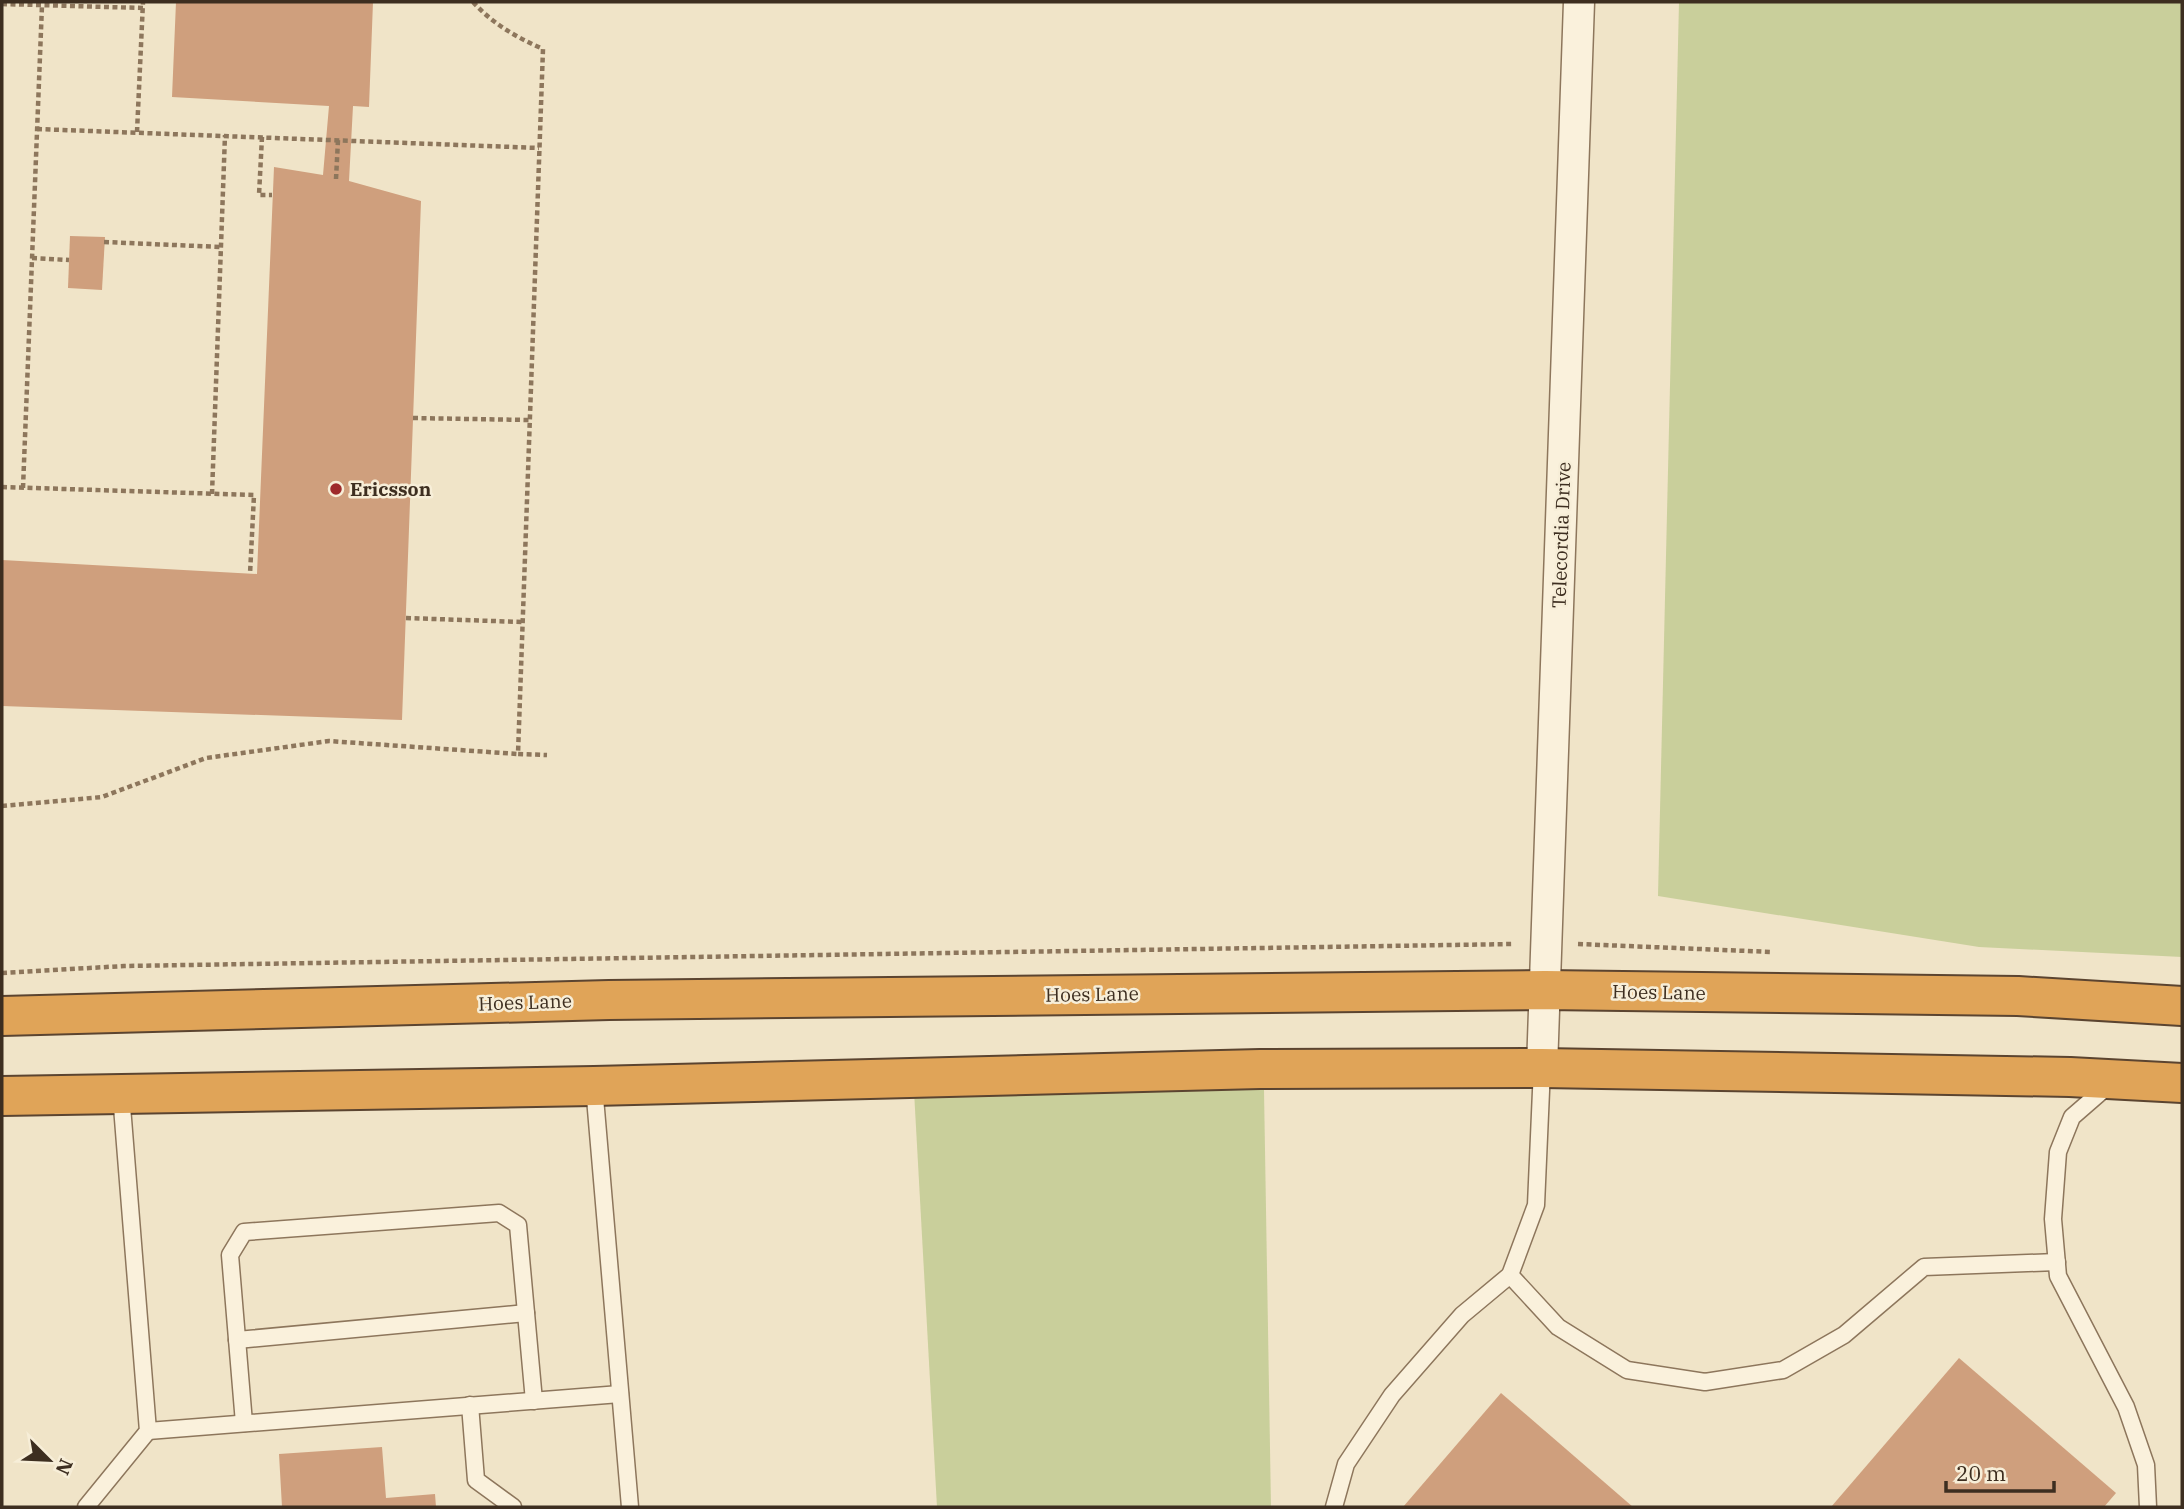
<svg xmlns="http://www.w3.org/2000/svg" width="2184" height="1509" font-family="'IBM Plex Serif',serif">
  <rect width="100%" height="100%" fill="#f0e4c8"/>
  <!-- green -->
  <g fill="#c9cf9b">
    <path d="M1679 2H2182V957L1979 947 1658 896Z"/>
    <path d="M1264 1090 1271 1507H937L914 1091Z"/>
  </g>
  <!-- building -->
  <g fill="#cf9f7d">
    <path d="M176 2H373L369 107 353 106 349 181 421 201 402 720 2 706V560L257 574 274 167 323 175 329 106 172 97Z"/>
    <path d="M70 236 105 237 102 290 68 288Z"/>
    <path d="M1959 1358 2116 1493 2104 1507H1831Z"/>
    <path d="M1501 1393 1633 1507H1403Z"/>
    <path d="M382 1447 386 1498 435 1494 436 1507H282L279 1454Z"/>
  </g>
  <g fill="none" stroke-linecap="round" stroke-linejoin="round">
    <defs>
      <g id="lane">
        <path d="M2110 1084 2072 1117 2058 1152 2053 1219 2058 1276 2126 1407 2146 1465 2148 1507"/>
        <path d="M594 1086 630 1507"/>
        <path d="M1510 1275 1558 1327 1627 1370 1705 1382 1783 1370 1844 1335 1924 1267 2057 1262"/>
        <path d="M237 1340 526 1313"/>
        <path d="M470 1405 476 1480 513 1507"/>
        <path d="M244 1423 230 1255 244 1232 499 1213 518 1225 534 1401"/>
        <path d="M148 1431 620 1394"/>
        <path d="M86 1507 148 1431 121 1094"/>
        <path d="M1334 1507 1346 1464 1392 1395 1462 1315 1510 1275 1536 1205 1542 1068"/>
      </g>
      <path id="street" d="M1542 1068 1579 2"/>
      <g id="highway">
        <path d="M2 1016 609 1000 1545 990 2018 996 2182 1006"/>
        <path d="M2 1096 594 1086 1260 1069 1542 1068 2070 1077 2182 1083"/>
      </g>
    </defs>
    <!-- lane casing -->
    <use href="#lane" stroke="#8d765c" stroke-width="19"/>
    <!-- street casing -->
    <use href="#street" stroke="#8d765c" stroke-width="33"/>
    <!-- highway casing -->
    <use href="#highway" stroke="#5b4430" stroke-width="42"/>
    <!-- path -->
    <g stroke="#8d765c" stroke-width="4.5" stroke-dasharray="5 3.5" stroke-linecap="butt">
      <path d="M473 2C493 24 516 37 543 49L518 754 547 755"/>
      <path d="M2 4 143 8"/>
      <path d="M37 129 539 148"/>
      <path d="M137 132 143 2"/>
      <path d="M262 137 259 195H272"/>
      <path d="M336 179 338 140"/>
      <path d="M104 242 221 247"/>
      <path d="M32 258 69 260"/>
      <path d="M413 418 529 420"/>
      <path d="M2 487 254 495 250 574"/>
      <path d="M23 488 42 5"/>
      <path d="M212 494 225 135"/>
      <path d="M406 618 522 622"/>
      <path d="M2 806 102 797 206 758 329 741 518 754"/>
      <path d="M1578 944 1772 952"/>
      <path d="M2 973 124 966 1514 944"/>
    </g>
    <!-- lane -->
    <use href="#lane" stroke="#faf1dc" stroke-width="16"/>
    <!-- street -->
    <use href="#street" stroke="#faf1dc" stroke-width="30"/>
    <!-- highway -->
    <use href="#highway" stroke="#e0a458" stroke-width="38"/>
  </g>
  <!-- markers -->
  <circle fill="#9e2a2b" stroke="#f7eed8" stroke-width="2.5" cx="336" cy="489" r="7"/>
  <g text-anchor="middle" stroke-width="5" stroke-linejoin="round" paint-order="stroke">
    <!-- poi labels -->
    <g font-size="19" font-weight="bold" fill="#3d2e20" stroke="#f7eed8" text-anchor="start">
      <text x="350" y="496">Ericsson</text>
    </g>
    <!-- street labels -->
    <g font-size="19" fill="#3d2e20" stroke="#f7eed8">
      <text transform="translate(1561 535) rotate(-88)" y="7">Telecordia Drive</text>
      <text transform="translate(1659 992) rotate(1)" y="7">Hoes Lane</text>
      <text transform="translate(1092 994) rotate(-1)" y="7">Hoes Lane</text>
      <text transform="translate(525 1002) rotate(-2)" y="7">Hoes Lane</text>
    </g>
  </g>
  <!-- border -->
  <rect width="2184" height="1509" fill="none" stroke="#3d2e20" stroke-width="7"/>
  <!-- north arrow -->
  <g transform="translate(49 1460) rotate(114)" stroke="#f7eed8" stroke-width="5" paint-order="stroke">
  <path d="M0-5L12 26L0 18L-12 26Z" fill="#3d2e20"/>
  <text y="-10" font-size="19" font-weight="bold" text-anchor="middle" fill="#3d2e20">N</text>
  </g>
  <!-- scale -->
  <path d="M1946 1481v10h108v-10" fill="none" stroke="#3d2e20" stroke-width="3.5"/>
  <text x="1956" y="1481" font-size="21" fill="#3d2e20" stroke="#f7eed8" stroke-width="5" paint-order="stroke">20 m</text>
</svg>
